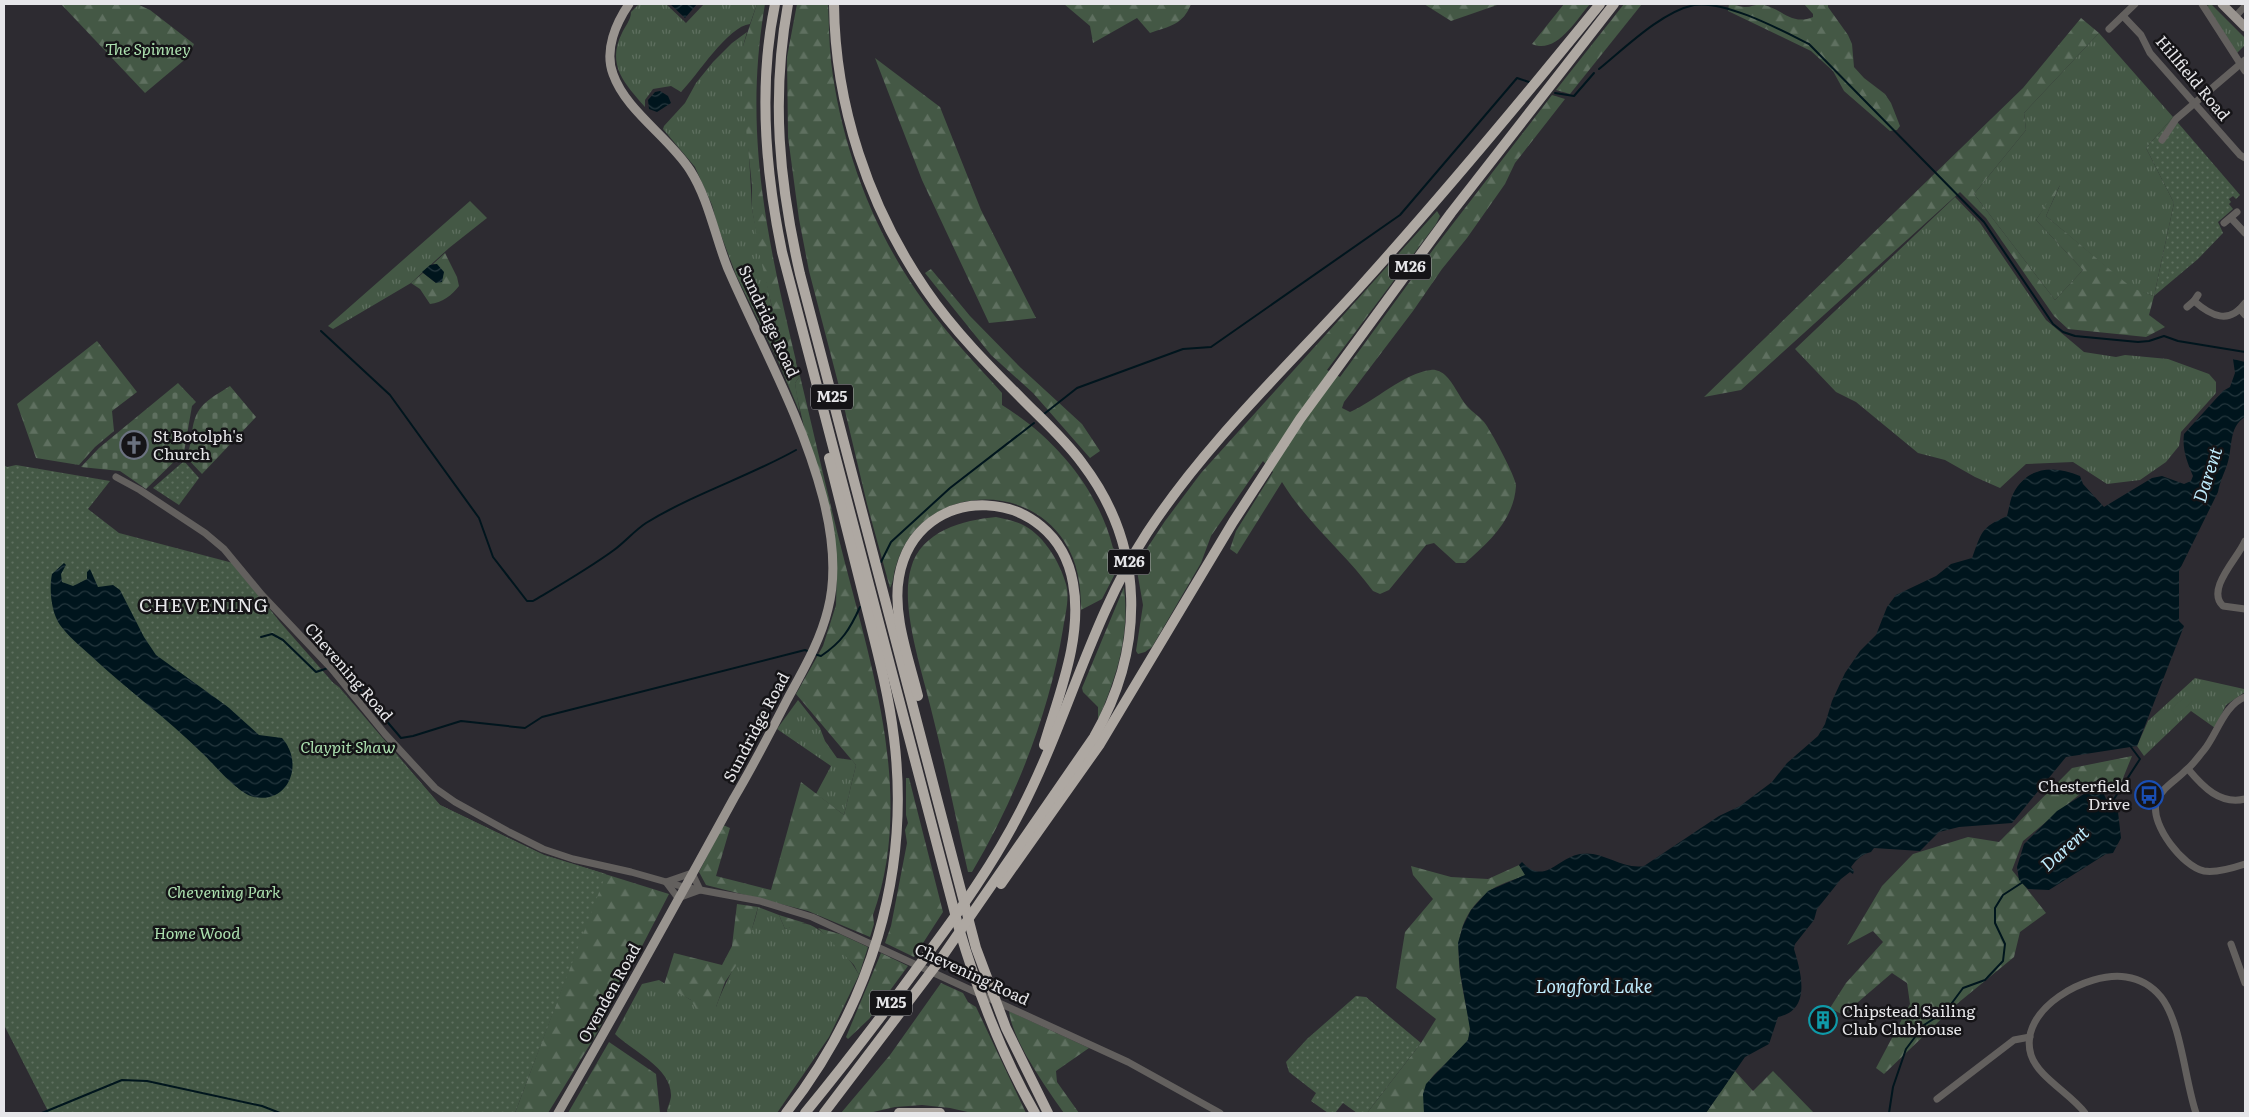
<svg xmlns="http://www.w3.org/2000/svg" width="2249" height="1117" font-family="Literata,serif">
  <defs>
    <pattern id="grass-tufts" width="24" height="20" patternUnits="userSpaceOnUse" patternTransform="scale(1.25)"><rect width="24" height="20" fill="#445845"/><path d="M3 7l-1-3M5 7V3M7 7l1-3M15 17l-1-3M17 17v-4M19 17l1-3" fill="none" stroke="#5f7060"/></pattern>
    <pattern id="forest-firs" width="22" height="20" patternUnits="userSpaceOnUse" patternTransform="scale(1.25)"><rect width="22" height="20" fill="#445845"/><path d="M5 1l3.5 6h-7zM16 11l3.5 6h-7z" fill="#5f7060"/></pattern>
    <pattern id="cemetery-stones" width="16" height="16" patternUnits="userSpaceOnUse" patternTransform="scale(1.25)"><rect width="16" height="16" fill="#445845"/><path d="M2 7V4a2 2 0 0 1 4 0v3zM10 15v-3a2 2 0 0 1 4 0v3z" fill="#5f7060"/></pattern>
    <pattern id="park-dots" width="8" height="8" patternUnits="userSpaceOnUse" patternTransform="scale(1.25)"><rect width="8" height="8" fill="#445845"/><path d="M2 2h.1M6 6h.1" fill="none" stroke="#5f7060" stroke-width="1.8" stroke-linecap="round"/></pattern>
    <pattern id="water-waves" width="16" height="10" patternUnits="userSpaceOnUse" patternTransform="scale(1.25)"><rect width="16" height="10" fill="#00151d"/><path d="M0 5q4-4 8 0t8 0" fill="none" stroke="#25373e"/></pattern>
  </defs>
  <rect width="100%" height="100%" fill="#2d2b31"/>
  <!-- grass -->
  <g fill="url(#grass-tufts)">
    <path d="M639 4H666L686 23 704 4H757L750 24C728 26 697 76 681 92L671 86 653 89 645 100V107C625 84 606 65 622 33 625 26 631 20 631 12Z"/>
    <path d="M2211 4 2245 38V45L2237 53 2207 6Z"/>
    <path d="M747 32 743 46 752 209 774 318 787 360 796 365V363L800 376 795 383 800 413 778 361 736 275 718 227 712 205 695 167 663 129 664 126 685 103 696 83 713 62 732 43Z"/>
    <path d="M2099 33 2173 117 2146 148 2174 203 2154 296 2132 289 2046 216 2060 185 2036 220 2083 270 2055 300 1974 194 2026 130 2024 113Z"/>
    <path d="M1955 197 1980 223 2046 320 2084 352 2116 357 2125 355 2168 359 2209 374 2216 382V393L2181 432 2179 446 2166 462 2140 480 2107 484 2073 462 2026 464 2000 488 1975 477 1945 460 1918 453 1856 402 1836 392 1795 349Z"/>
    <path d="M470 201 487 218 449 248 411 283 333 329 328 326Z"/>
    <path d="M2195 678 2244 689 2245 692 2226 705 2215 728 2191 711 2144 756 2137 746 2148 721Z"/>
    <path d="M798 700 820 728 825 741 837 758 852 760 856 765 844 815 816 794 831 766 777 729Z"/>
    <path d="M758 907 779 915 785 929C791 927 801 922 807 924 824 928 852 960 859 975L829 1037 777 1113H668L667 1111C668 1106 671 1100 671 1096 672 1068 632 1051 615 1034L642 984 659 980 691 1000 716 1007C728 973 751 943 758 907Z"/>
  </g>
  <!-- forest -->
  <g fill="url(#forest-firs)">
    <path d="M61 4H137L150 10 194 44 189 56 145 93Z"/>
    <path d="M757 4H765C743 132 767 238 796 361V365H794L787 361 779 337 760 256 752 209V186L741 81 743 46Z"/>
    <path d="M797 4H828C829 23 829 42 831 61 841 146 874 234 925 303 948 335 976 364 1002 393V405C1054 437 1098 488 1113 548L1119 552 1120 564 1102 599 1081 610C1081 586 1078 562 1064 541 1033 493 963 486 921 524 909 535 900 551 896 566 893 573 894 582 890 588L867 504 841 394 809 271 799 219 788 137 787 57Z"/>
    <path d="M1064 4H1191C1183 25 1170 26 1150 33L1137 18 1093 43 1090 26Z"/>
    <path d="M1424 4H1500L1451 21Z"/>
    <path d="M1564 4H1590C1576 20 1556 55 1532 44Z"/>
    <path d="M1624 4H1642L1570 94 1556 90Z"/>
    <path d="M1729 4C1735 4 1739 7 1745 7 1752 7 1757 3 1764 5 1782 9 1792 26 1813 17V14L1804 4H1828V7L1848 35 1852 44 1854 67 1864 78 1885 94 1891 103 1900 126 1897 130 1890 131 1844 91 1833 71 1811 51 1728 11Z"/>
    <path d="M2081 18 2099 33 2024 113 2026 130 1974 194 2055 300 2083 270 2036 220 2062 180 2046 216 2132 288 2154 296 2149 315 2165 327 2146 337 2068 329 2054 316 1986 218 1960 192 1741 390 1704 397 2023 88Z"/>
    <path d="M875 58 940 107 981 210 1036 318 989 323 922 180Z"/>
    <path d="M1552 95 1565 99 1515 163 1505 184 1467 238 1442 269 1413 311 1344 402 1342 408 1350 412C1375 401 1404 373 1431 370 1435 369 1442 372 1445 375 1454 383 1459 397 1467 406 1472 412 1479 416 1484 422 1490 429 1517 479 1516 486 1514 520 1488 543 1465 563H1456L1434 543 1426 545 1389 590 1380 594 1373 591C1345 553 1307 523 1282 482L1237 554 1230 549 1236 531 1273 472 1263 461 1211 536 1201 563 1152 647 1145 652 1138 654 1136 651 1143 605 1136 565 1165 521 1201 473 1437 211 1440 216 1436 224 1327 370 1340 377 1435 247Z"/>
    <path d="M445 253 457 277 459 286C452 295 442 303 430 304L420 289 411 283 423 273 436 283 437 264H433Z"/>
    <path d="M931 269 970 316 1021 368 1082 424 1100 451 1090 458 1033 393 991 355 925 273Z"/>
    <path d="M97 341 137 392 112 411 114 431 95 447 79 465 36 458 17 404Z"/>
    <path d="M800 376C815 438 829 501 845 563 874 675 914 800 873 915L874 924 870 937 808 911 706 885 699 872 723 825 730 828 716 876 771 890 801 782 844 815 856 765 796 694 823 646 836 605 837 567 797 397 795 383Z"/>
    <path d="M80 507 339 687 440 805 544 855 669 894 597 1033 548 1113H515L593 906 454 838Z"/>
    <path d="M996 517C1006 519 1016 521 1025 526 1045 537 1060 563 1066 584 1070 598 1065 615 1063 629 1049 715 1016 797 972 872H968C956 820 946 768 933 717 924 676 899 608 911 568 921 531 963 520 996 517Z"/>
    <path d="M1124 587C1130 635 1117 676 1098 720V707L1083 692 1082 688Z"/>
    <path d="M2132 756 2119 788 2097 780 2023 841 2012 870 2046 913 2020 932 2014 957 1958 1003 1884 1074 1876 1068 1910 1004 1907 983 1892 973 1843 1015 1830 1008 1846 983 1883 942 1873 931 1847 945 1882 886 1913 854 1968 837 1999 842 2072 768Z"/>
    <path d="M906 778H909L943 912 914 957 885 943 891 926 907 843 905 830 908 823 906 815Z"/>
    <path d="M1519 865 1526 875C1514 880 1497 884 1487 893 1450 923 1457 960 1465 1001 1467 1013 1473 1028 1468 1039 1467 1044 1460 1049 1456 1053 1433 1078 1423 1076 1424 1113H1367L1421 1043 1436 1019 1396 988 1405 932 1433 899 1413 875 1411 866 1451 877 1488 879Z"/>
    <path d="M737 904 758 907 746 951 725 982 716 1007 702 1011 696 1009 691 1000 664 985 674 953 722 965 732 946Z"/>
    <path d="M779 915 805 923 785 929Z"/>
    <path d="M818 928 840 934 868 947 859 975 854 965Z"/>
    <path d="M881 953 908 966 869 1019 848 1039 846 1037Z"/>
    <path d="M941 983 963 993 968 1002 976 1007 1026 1113H972L950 1108 922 1105 895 1107 869 1113H841L890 1055Z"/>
    <path d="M1009 1011 1089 1048 1056 1071 1057 1082 1079 1113H1064C1047 1089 1012 1040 1009 1011Z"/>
    <path d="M609 1042 656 1074 660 1113H568Z"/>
    <path d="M1735 1071 1753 1091 1773 1071 1814 1113H1706Z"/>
  </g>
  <!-- cemetery -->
  <g fill="url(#cemetery-stones)">
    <path d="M178 383 196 402 192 406 184 452 146 489 120 471 81 467 99 448Z"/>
    <path d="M230 386 256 417 202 474 185 456C191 450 190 441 192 433 195 405 208 400 230 386Z"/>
  </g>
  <!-- park -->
  <g fill="url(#park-dots)">
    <path d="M2173 117 2240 195 2236 199 2233 196 2229 199 2231 202 2229 204 2233 209 2218 222 2223 233 2198 259 2154 296 2174 203 2146 148Z"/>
    <path d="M184 461 199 478 179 505 153 488Z"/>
    <path d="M4 465 7 467 16 465 110 481 88 509 119 533 233 563 280 622 440 805 544 855 606 874 515 1113H49L4 1025Z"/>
    <path d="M1356 996 1366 997 1421 1043 1367 1113H1357L1343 1103 1335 1113H1328L1311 1101 1316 1093 1289 1072 1286 1062 1307 1039Z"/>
  </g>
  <!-- pitch -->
  <path fill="#445845" d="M2187 695 2193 701 2176 716 2171 709Z"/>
  <!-- water -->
  <g fill="url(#water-waves)">
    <path d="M670 4H697L685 18Z"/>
    <path d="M660 91 668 96 671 103 657 112 649 109 648 100 655 92Z"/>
    <path d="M437 264 444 272 442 282 436 283 422 272 430 265Z"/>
    <path d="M2233 359 2245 362V417C2228 427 2233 449 2227 465 2224 474 2220 481 2218 492L2179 571V621L2184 626 2137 746 2066 757 2012 823 1959 827 1939 832 1920 851 1874 848 1871 852C1862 854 1856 860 1851 867L1854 871 1853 874 1850 872 1841 879 1817 909 1814 920 1795 944 1794 949C1801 972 1812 1010 1778 1017L1769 1044 1745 1057 1706 1113H1424L1423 1094 1426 1084 1468 1040 1470 1029 1460 972 1458 943 1463 926 1471 910 1488 891 1525 875 1519 865 1522 862C1545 886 1557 858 1580 854 1603 850 1622 870 1644 866L1719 816 1740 806 1772 782 1787 763 1818 736 1825 724 1832 701 1845 673 1860 651 1876 635 1887 607 1896 595 1936 576 1951 564 1972 558C1982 532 1980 528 2007 516 2009 509 2010 500 2013 494 2027 466 2054 465 2080 476L2083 484 2104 507 2152 478 2162 476 2184 484 2191 481 2193 476C2187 462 2182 449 2184 434L2223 391 2230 387 2235 373Z"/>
    <path d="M64 563 66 565 61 574 62 582 73 586 87 579V572L90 569 98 587 113 585 120 590 144 637 156 655 228 707 259 735 282 738C304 762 290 804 254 797 237 793 215 765 202 753 167 718 126 689 90 655 80 646 68 636 60 625 51 612 49 589 52 574Z"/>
    <path d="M2098 779 2106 799H2114L2117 803 2121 838 2113 853 2106 854 2049 890 2028 889 2019 880 2017 867 2024 844 2057 811 2095 787Z"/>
  </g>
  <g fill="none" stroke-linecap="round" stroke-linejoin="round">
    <!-- stream -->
    <g stroke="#00151d" stroke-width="2">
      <path d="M1599 69C1625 48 1661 12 1694 5 1725 0 1781 30 1809 44L1984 222 2053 324 2063 332 2075 336 2138 342 2149 341 2164 336 2178 341 2245 352"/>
      <path d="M1555 93 1574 96 1594 73"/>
      <path d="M321 331 390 395 479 518 493 557 527 601H533C560 585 588 569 614 550 625 542 634 531 646 523 693 494 748 477 796 450"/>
      <path d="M1044 414 1077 388 1183 349 1211 347 1400 215 1517 78 1529 82"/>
      <path d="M881 562 891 542 950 488 1034 423"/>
      <path d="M261 637 272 634 283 640 316 672 328 668"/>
      <path d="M814 654 821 656C842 642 850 629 860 607"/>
      <path d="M333 667 339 665 401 738 413 736 461 721 525 728 542 717 805 650 810 652"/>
      <path d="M2114 799 2140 759 2131 747"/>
      <path d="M42 1113 122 1080 147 1081 262 1106 280 1113"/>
      <path d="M1889 1113 1893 1087 1906 1049 1924 1025 1946 1011 1963 988 1985 980 2003 961 2005 944 1995 923V908L2003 895 2023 882"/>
    </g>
    <!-- minor -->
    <g stroke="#63605e" stroke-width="7">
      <path d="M2202 4 2245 71"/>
      <path d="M2123 16 2141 35 2150 53 2240 155 2245 158"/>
      <path d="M2235 17 2245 6"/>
      <path d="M2109 29 2135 4"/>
      <path d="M2162 140 2176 119 2245 60"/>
      <path d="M2231 218 2245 233"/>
      <path d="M2224 223 2237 212"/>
      <path d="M2198 295 2194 301C2211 316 2229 325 2245 303"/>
      <path d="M2187 307 2194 301"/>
      <path d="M2240 309 2245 315"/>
      <path d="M116 477 140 490 205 533 224 549 262 595 331 668 385 734 435 788 455 802 509 832 543 849 573 859 631 872 684 887 760 901 812 917 1128 1062 1220 1113"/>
      <path d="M2245 541C2239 557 2205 589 2223 606L2245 609"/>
      <path d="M2245 697C2224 705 2217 734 2204 750 2198 757 2193 765 2186 770 2176 781 2160 788 2156 804 2151 825 2183 867 2204 871 2216 873 2233 868 2245 864"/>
      <path d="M2188 769C2203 787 2220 805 2245 799"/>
      <path d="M692 873 700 890 678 898 666 882Z"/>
      <path d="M2231 944 2245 983"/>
      <path d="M1937 1099 2014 1040 2030 1037"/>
      <path d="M2085 1113C2071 1094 2038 1077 2031 1055 2017 1009 2088 971 2126 977 2140 979 2152 986 2161 997 2181 1022 2185 1081 2196 1113"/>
    </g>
    <!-- major -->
    <g stroke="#99948f" stroke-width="9">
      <path d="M2222 4 2245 27"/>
      <path d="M558 1113C618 1009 676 904 734 798 753 766 770 733 787 700 803 670 820 642 828 609 837 574 832 533 823 498 802 417 761 345 728 269 715 237 709 200 690 170 669 137 626 111 613 74 604 50 616 23 629 4"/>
    </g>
    <!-- highway -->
    <g stroke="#aea8a2" stroke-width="10">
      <path d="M775 4C758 86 765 170 782 252L958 925C977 990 1001 1054 1035 1113"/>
      <path d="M788 4C771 98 779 182 800 274L976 948 1006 1028 1048 1113"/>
      <path d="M918 696C909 659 892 615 899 577 917 477 1056 484 1073 583 1083 637 1059 694 1044 745"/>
      <path d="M1001 884 1100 744 1233 522 1300 419 1451 213 1614 4"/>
      <path d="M786 1113C870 1006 911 874 894 738 888 688 874 639 862 590 851 546 840 502 829 458"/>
      <path d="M805 1113C846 1063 885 1012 923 960 959 912 994 863 1021 810 1068 719 1091 619 1147 533 1206 443 1286 368 1359 288 1442 196 1522 100 1600 4"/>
      <path d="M824 1113 940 960 1094 737C1145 648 1146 547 1082 463 1066 441 1045 422 1025 402 990 367 954 331 926 290 868 206 835 105 834 4"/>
      <path d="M899 1113H940"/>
    </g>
  </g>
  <!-- icons -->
  <defs>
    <symbol id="church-ring" viewBox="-11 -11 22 22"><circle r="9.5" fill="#151417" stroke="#6b7280" stroke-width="1.5"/><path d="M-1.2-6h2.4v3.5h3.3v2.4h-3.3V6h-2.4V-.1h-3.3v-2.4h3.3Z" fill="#6b7280"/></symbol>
    <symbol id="bus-ring" viewBox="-11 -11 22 22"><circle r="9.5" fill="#151417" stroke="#1a4fb4" stroke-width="1.5"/><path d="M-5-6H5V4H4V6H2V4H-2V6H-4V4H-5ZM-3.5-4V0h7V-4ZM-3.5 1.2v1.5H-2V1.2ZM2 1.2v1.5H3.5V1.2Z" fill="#1a4fb4"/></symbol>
    <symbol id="building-ring" viewBox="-11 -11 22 22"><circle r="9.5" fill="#151417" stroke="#0f9aa8" stroke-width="1.5"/><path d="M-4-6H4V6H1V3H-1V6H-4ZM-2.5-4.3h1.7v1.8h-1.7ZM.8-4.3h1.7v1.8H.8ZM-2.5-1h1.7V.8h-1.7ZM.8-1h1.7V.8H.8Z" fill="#0f9aa8"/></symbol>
  </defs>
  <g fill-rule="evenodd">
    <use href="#church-ring" x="118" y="429" width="32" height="32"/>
    <use href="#bus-ring" x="2133" y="779" width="32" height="32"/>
    <use href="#building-ring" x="1807" y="1004" width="32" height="32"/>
  </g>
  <g text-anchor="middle" stroke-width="5" stroke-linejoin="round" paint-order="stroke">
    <!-- shield labels -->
    <g fill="#151417" stroke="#a7a7aa" stroke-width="1">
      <rect x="1389" y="254.5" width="42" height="25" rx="4"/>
      <rect x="811" y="384.5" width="42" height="25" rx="4"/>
      <rect x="1108" y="549.5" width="42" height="25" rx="4"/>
      <rect x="870" y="990.5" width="42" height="25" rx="4"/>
    </g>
    <g font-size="15" font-weight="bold" fill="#e6e6e9">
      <text x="1410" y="272">M26</text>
      <text x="832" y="402">M25</text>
      <text x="1129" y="567">M26</text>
      <text x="891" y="1008">M25</text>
    </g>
    <!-- park labels -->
    <g font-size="16" font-style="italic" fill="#ace0af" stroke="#151417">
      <text x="148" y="55">The Spinney</text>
      <text x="348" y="753">Claypit Shaw</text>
      <text x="224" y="898">Chevening Park</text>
      <text x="197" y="939">Home Wood</text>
    </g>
    <!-- street labels -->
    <g font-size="16" fill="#e6e6e9" stroke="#151417">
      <text transform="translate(2193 78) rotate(50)" y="6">Hillfield Road</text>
      <text transform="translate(769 321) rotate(65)" y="6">Sundridge Road</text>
      <text transform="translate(349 672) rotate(49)" y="6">Chevening Road</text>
      <text transform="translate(756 727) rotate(-62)" y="6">Sundridge Road</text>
      <text transform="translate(972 974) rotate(25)" y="6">Chevening Road</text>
      <text transform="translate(609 993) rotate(-61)" y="6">Ovenden Road</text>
    </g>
    <!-- poi labels -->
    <g font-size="16" fill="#e6e6e9" stroke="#151417" text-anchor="start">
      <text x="153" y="442">St Botolph's<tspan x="153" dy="18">Church</tspan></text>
      <text x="2130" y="792" text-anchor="end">Chesterfield<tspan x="2130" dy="18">Drive</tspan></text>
      <text x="1842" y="1017">Chipstead Sailing<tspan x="1842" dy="18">Club Clubhouse</tspan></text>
    </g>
    <!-- water labels -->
    <g font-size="18" font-style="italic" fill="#bfecfd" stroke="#151417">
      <text transform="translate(2208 475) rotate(-72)" y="6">Darent</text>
      <text transform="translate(2065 849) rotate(-42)" y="6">Darent</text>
      <text x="1594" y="993">Longford Lake</text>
    </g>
    <!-- quarter labels -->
    <g font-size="19" letter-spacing="1" fill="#e6e6e9" stroke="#151417">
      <text x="204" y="612">CHEVENING</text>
    </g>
  </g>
  <!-- border -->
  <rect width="2249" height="1117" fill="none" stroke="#e6e6e9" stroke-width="10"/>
</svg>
